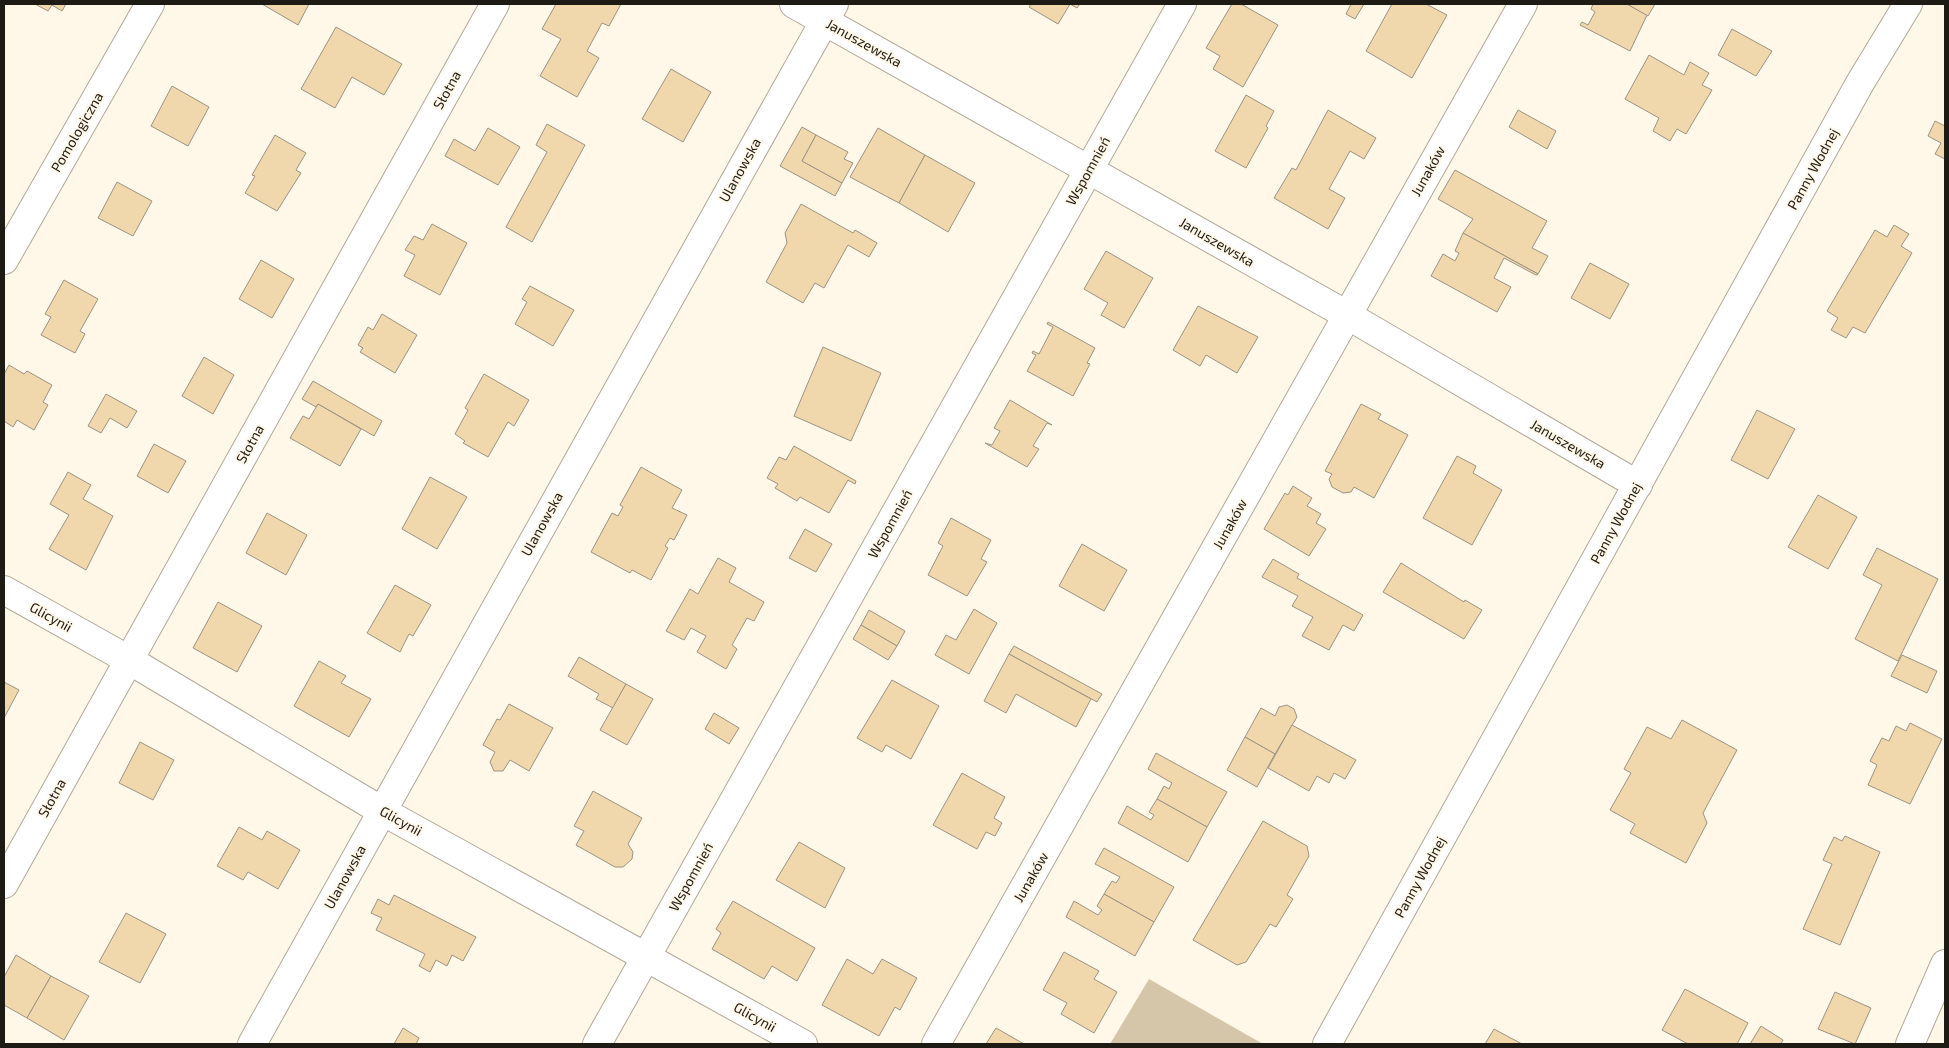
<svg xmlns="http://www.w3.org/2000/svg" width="1949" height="1048" font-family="'Exo 2',sans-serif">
  <rect width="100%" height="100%" fill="#fff7e8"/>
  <!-- green -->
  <path fill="#d6c6a9" d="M1149 979 1263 1044H1110Z"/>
  <!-- building -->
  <g fill="#f1d8ac" stroke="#9d9383">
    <path d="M35 4H66L62 11 52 5 48 11Z"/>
    <path d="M262 4H309L298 25Z"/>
    <path d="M556 4H621L609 26 602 23 587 51 599 58 577 97 540 76 561 39 542 29Z"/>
    <path d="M1031 4H1080L1077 8 1070 4 1058 24 1029 7Z"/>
    <path d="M1232 4H1241L1278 25 1243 87 1213 69 1220 56 1206 48Z"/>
    <path d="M1351 4H1364L1355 19 1346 14Z"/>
    <path d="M1392 4H1426L1447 15 1412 78 1366 51Z"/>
    <path d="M1593 4H1627L1647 15 1630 51 1580 25 1582 22 1588 25 1595 12 1591 9Z"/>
    <path d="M1627 4H1655L1648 16Z"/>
    <path d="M336 27 402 64 384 95 352 77 335 108 301 89Z"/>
    <path d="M1732 29 1772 51 1756 76 1718 55Z"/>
    <path d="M1649 55 1684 75 1690 62 1709 73 1702 85 1712 90 1686 134 1677 129 1670 141 1653 131 1659 118 1625 99Z"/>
    <path d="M671 69 711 92 683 142 642 119Z"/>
    <path d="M172 86 209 107 188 146 151 126Z"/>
    <path d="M1246 95 1274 111 1266 126 1268 128 1246 168 1215 151Z"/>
    <path d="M1328 110 1376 138 1364 159 1350 151 1329 189 1345 198 1328 229 1274 198 1292 168 1296 170Z"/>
    <path d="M1518 110 1556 131 1547 149 1509 127Z"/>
    <path d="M1935 121 1945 126V159L1935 154 1941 143 1928 136Z"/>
    <path d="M547 124 585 145 532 242 506 227 547 152 536 145Z"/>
    <path d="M802 127 816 135 802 161 842 183 835 196 780 166Z"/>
    <path d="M488 128 520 147 498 185 445 156 454 139 475 151Z"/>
    <path d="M878 128 925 155 899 203 850 177Z"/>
    <path d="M275 135 306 153 296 170 301 173 277 211 245 193 255 176 252 175Z"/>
    <path d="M816 135 848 152 844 159 853 163 842 183 802 161Z"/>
    <path d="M925 155 975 183 948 232 899 203Z"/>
    <path d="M1455 170 1547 221 1532 248 1548 256 1538 274 1463 233 1473 219 1438 199Z"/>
    <path d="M117 182 152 201 133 236 98 218Z"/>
    <path d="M801 204 853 233 855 230 877 243 869 257 848 245 824 288 815 283 803 303 766 282 787 243 785 233Z"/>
    <path d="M432 224 467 243 440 295 404 276 415 255 405 250 414 236 423 240Z"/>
    <path d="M1894 225 1909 234 1901 246 1912 253 1865 333 1853 327 1846 338 1831 330 1838 318 1827 311 1875 230 1887 237Z"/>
    <path d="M1463 233 1538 274 1536 275 1504 258 1494 278 1511 287 1497 312 1431 276 1443 254 1455 261 1459 253 1455 251Z"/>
    <path d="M1106 251 1153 278 1124 328 1101 315 1108 303 1084 289Z"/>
    <path d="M261 260 294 279 272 318 239 299Z"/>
    <path d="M1590 263 1629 284 1610 319 1571 298Z"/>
    <path d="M64 280 98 299 80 331 85 334 75 353 41 335 51 317 45 314Z"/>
    <path d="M530 286 574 310 553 346 515 324 527 302 522 299Z"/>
    <path d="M1198 306 1258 337 1237 373 1206 355 1200 366 1173 350Z"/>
    <path d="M382 314 417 335 395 373 360 352 363 348 358 345 368 327 373 330Z"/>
    <path d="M1048 322 1095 348 1087 363 1090 364 1073 396 1027 371 1036 355 1032 353 1033 351 1039 354 1053 327 1047 324Z"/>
    <path d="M823 347 881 373 851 441 794 416Z"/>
    <path d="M204 357 234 375 213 414 182 396Z"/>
    <path d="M9 365 24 374 27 371 52 385 43 402 48 405 34 430 17 420 13 427 4 421V374Z"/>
    <path d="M484 374 529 400 514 426 508 422 488 457 463 443 465 441 455 434 468 410 465 408Z"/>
    <path d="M313 381 382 421 374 436 318 404 316 407 302 399Z"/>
    <path d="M106 394 137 411 127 428 110 418 101 433 88 426Z"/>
    <path d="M1010 400 1052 425 1047 423 1033 446 1039 449 1027 467 985 443 992 445 1000 431 994 428Z"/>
    <path d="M318 404 361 429 340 466 290 438 303 416 309 419Z"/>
    <path d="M1361 404 1381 414 1378 419 1408 435 1374 498 1354 487 1351 492 1343 493 1332 487 1329 479 1332 474 1325 471Z"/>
    <path d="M1757 410 1795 429 1768 479 1731 460Z"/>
    <path d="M154 444 186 461 168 493 137 476Z"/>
    <path d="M794 446 856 481 855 484 848 480 829 513 800 497 797 501 775 488 778 484 767 478 779 457 786 460Z"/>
    <path d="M1457 456 1476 466 1473 473 1502 490 1472 545 1423 518Z"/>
    <path d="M641 467 682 490 672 508 687 515 674 540 670 538 665 546 668 548 651 580 632 570 630 573 591 552 612 513 618 516 623 507 620 505Z"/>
    <path d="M68 472 91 485 83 499 113 516 86 570 49 549 69 515 50 504Z"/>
    <path d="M430 477 467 497 437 549 402 529Z"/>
    <path d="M1293 486 1312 498 1307 506 1321 514 1316 523 1326 529 1309 556 1264 529 1285 493 1288 495Z"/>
    <path d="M1818 495 1857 517 1828 569 1788 547Z"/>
    <path d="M267 513 307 535 286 575 246 553Z"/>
    <path d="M951 518 991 540 981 559 987 562 967 596 928 575 943 546 938 543Z"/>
    <path d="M805 529 832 544 816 572 789 558Z"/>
    <path d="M1082 544 1127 570 1104 611 1059 586Z"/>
    <path d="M1877 548 1938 579 1898 661 1855 639 1882 585 1863 575Z"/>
    <path d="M718 558 736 568 729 582 764 602 754 621 747 618 732 645 737 649 726 669 697 652 706 636 691 628 684 640 666 631 690 589 698 594Z"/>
    <path d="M1273 559 1299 574 1297 578 1363 615 1354 631 1343 625 1329 650 1302 636 1313 617 1292 606 1298 596 1262 577Z"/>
    <path d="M1401 563 1464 602 1465 600 1482 610 1464 639 1383 592Z"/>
    <path d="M395 585 431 605 413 636 409 634 400 652 367 633Z"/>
    <path d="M218 602 262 626 237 672 193 648Z"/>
    <path d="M974 609 997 623 969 674 935 655 946 635 956 640Z"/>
    <path d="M869 610 905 631 897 646 861 625Z"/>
    <path d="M861 625 897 646 888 660 853 639Z"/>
    <path d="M1014 646 1102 694 1097 702 1009 654Z"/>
    <path d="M1009 654 1091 699 1076 727 1016 694 1006 713 984 701Z"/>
    <path d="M1902 655 1937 671 1927 693 1891 676Z"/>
    <path d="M579 657 626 684 613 708 596 699 599 694 568 676Z"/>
    <path d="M319 661 346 676 341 683 371 699 349 737 294 706Z"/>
    <path d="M892 680 939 706 911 759 886 745 882 752 857 738Z"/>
    <path d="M4 682 19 690 4 718Z"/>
    <path d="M626 684 653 699 627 745 600 730Z"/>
    <path d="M509 704 553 728 529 771 510 760 503 771H494L490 762 495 752 483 745 497 719 500 720Z"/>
    <path d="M1287 705 1294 709 1297 717 1275 754 1245 737 1261 708 1275 716 1279 707Z"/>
    <path d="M714 713 739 728 729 744 705 729Z"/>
    <path d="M1682 720 1737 750 1703 813 1707 823 1686 863 1630 833 1635 824 1610 810 1631 773 1624 769 1647 727 1671 739Z"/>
    <path d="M1910 723 1942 739 1910 804 1868 785 1877 765 1870 761 1882 738 1889 741 1896 726 1906 731Z"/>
    <path d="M1292 725 1356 760 1345 779 1334 773 1329 783 1317 776 1309 791 1268 768Z"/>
    <path d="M1245 737 1275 754 1257 787 1227 770Z"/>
    <path d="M140 742 174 760 153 800 119 783Z"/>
    <path d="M1156 753 1227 792 1207 827 1157 799 1164 786 1169 789 1172 783 1148 769Z"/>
    <path d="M962 773 1005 797 994 818 1002 823 995 836 986 832 977 849 933 825Z"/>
    <path d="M593 791 642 818 628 844 633 852 632 859 623 867H615L576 845 584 831 574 826Z"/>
    <path d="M1157 799 1207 827 1188 862 1118 823 1127 806 1151 820 1154 815 1149 812Z"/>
    <path d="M1263 821 1307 846 1309 856 1287 895 1293 899 1276 927 1270 924 1246 962 1237 965 1193 940Z"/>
    <path d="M239 827 262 840 267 831 300 850 278 889 248 872 243 880 217 866Z"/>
    <path d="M1845 836 1880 852 1840 945 1803 929 1832 864 1823 860 1834 837 1842 841Z"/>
    <path d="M799 842 845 868 825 908 776 880Z"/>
    <path d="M1104 848 1174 887 1154 922 1104 894 1112 881 1116 883 1120 877 1095 864Z"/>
    <path d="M1104 894 1154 922 1135 956 1066 917 1074 901 1098 915 1102 910 1097 906Z"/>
    <path d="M394 895 476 937 463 961 452 955 447 966 436 960 430 972 419 966 425 954 376 930 382 918 371 913 378 899 389 905Z"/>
    <path d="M733 901 815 948 797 981 772 966 764 979 712 949 721 933 716 929Z"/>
    <path d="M126 913 166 934 140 983 99 962Z"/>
    <path d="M1064 952 1099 971 1094 979 1117 992 1094 1033 1061 1014 1067 1003 1043 990Z"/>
    <path d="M16 955 51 976 27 1018 4 1005V977Z"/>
    <path d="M847 959 873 974 882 959 917 978 900 1010 895 1007 879 1036 822 1005Z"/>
    <path d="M51 976 89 996 64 1040 27 1018Z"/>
    <path d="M1685 989 1748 1023 1737 1044H1688L1662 1030Z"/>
    <path d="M1835 992 1871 1008 1855 1044 1818 1029Z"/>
    <path d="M1761 1026 1783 1040 1781 1044H1750Z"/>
    <path d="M403 1028 419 1038 416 1044H394Z"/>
    <path d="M996 1028 1024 1044H986Z"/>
    <path d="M1494 1029 1522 1044H1485Z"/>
  </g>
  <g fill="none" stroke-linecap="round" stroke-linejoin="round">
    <defs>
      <g id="minor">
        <path d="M794 4 1347 315 1638 485"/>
        <path d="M4 260 150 4"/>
        <path d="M4 590 129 660 382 811 803 1044"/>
        <path d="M4 884 495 4"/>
        <path d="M252 1044 834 4"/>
        <path d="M597 1044 1182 4"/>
        <path d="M936 1044 1523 4"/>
        <path d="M1910 1044 1945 964"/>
      </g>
      <path id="tertiary" d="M1327 1044 1860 83 1908 4"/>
    </defs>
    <!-- minor casing -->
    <use href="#minor" stroke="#b2a898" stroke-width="30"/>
    <!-- tertiary casing -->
    <use href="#tertiary" stroke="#b2a898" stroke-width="30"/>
    <!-- minor -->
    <use href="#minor" stroke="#fff" stroke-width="28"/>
    <!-- tertiary -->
    <use href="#tertiary" stroke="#fff" stroke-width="28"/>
  </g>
  <g text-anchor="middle" stroke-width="4" stroke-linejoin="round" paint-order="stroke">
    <!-- street labels -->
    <g font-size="14" fill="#1e1a14" stroke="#fff7e8">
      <text transform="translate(864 43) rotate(29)" y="5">Januszewska</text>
      <text transform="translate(447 90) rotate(-61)" y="5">Słotna</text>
      <text transform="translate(77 132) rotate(-60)" y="5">Pomologiczna</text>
      <text transform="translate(1813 169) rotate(-61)" y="5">Panny Wodnej</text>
      <text transform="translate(740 170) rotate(-61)" y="5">Ulanowska</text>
      <text transform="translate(1088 171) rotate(-61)" y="5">Wspomnień</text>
      <text transform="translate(1428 171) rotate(-61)" y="5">Junaków</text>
      <text transform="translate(1217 242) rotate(30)" y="5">Januszewska</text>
      <text transform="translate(250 444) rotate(-61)" y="5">Słotna</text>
      <text transform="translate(1568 444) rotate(30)" y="5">Januszewska</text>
      <text transform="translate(1616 523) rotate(-61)" y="5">Panny Wodnej</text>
      <text transform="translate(542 524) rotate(-61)" y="5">Ulanowska</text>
      <text transform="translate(890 524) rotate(-61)" y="5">Wspomnień</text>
      <text transform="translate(1230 524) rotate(-61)" y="5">Junaków</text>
      <text transform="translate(51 617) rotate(29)" y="5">Glicynii</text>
      <text transform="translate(52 798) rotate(-61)" y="5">Słotna</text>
      <text transform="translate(401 821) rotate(29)" y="5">Glicynii</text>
      <text transform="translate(345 877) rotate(-61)" y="5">Ulanowska</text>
      <text transform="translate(691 877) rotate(-61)" y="5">Wspomnień</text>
      <text transform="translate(1031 877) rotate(-60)" y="5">Junaków</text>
      <text transform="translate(1420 877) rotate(-61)" y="5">Panny Wodnej</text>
      <text transform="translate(755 1017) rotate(29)" y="5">Glicynii</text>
    </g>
  </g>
  <!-- border -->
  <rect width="1949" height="1048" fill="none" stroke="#1e1a14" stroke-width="10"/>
</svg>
